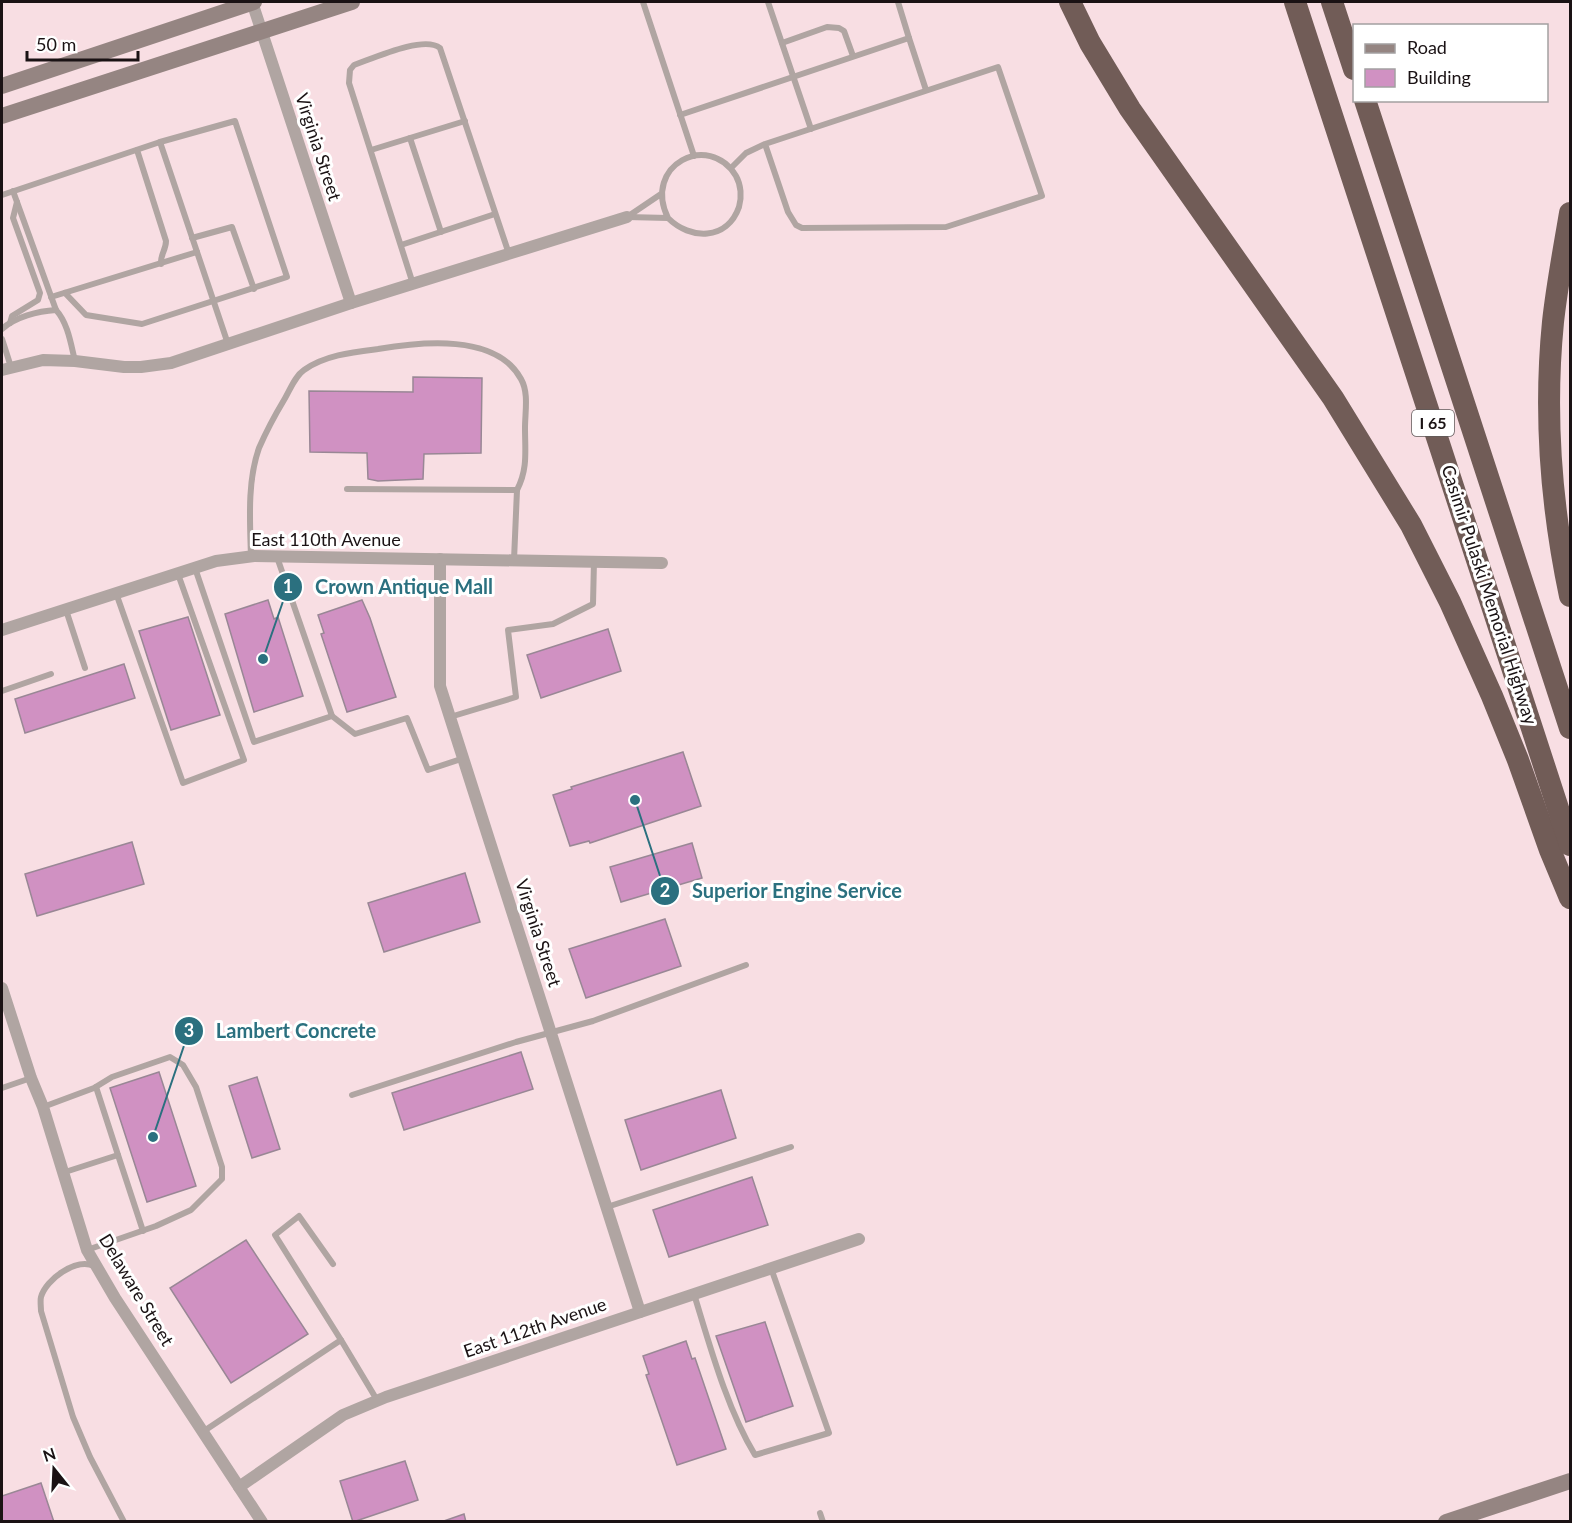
<svg xmlns="http://www.w3.org/2000/svg" width="1572" height="1523" font-family="Lato,sans-serif">
  <rect width="100%" height="100%" fill="#f8dee3"/>
  <!-- building -->
  <g fill="#d091c2" stroke="#998795" stroke-width="1.5">
    <path d="M413 377 482 378 481 453 424 454 423 479 378 481 368 479 367 453 310 452 309 391 413 392Z"/>
    <path d="M268 600 274 619 278 617 303 696 254 712 225 614Z"/>
    <path d="M362 600 370 618 396 697 347 712 321 634 324 633 318 615Z"/>
    <path d="M188 617 220 715 171 730 139 631Z"/>
    <path d="M608 629 621 671 541 698 527 655Z"/>
    <path d="M124 664 135 698 25 733 15 699Z"/>
    <path d="M683 752 701 806 590 843 589 841 570 846 553 795 572 789 571 787Z"/>
    <path d="M132 842 144 884 37 916 25 874Z"/>
    <path d="M692 843 702 878 621 902 610 867Z"/>
    <path d="M465 873 480 922 384 952 368 903Z"/>
    <path d="M665 919 681 966 586 998 569 949Z"/>
    <path d="M521 1052 533 1089 404 1130 392 1093Z"/>
    <path d="M159 1072 196 1186 147 1202 110 1088Z"/>
    <path d="M257 1077 280 1149 252 1158 229 1086Z"/>
    <path d="M721 1090 736 1138 641 1170 625 1120Z"/>
    <path d="M752 1177 768 1225 669 1257 653 1210Z"/>
    <path d="M246 1240 308 1334 231 1383 170 1288Z"/>
    <path d="M765 1322 793 1406 746 1422 716 1336Z"/>
    <path d="M686 1341 692 1359 695 1358 726 1449 677 1465 646 1375 649 1374 643 1356Z"/>
    <path d="M405 1461 418 1500 353 1522 340 1481Z"/>
    <path d="M41 1483 54 1522H2V1496Z"/>
    <path d="M464 1514 466 1522H441Z"/>
  </g>
  <g fill="none" stroke-linecap="round" stroke-linejoin="round">
    <!-- lane -->
    <g stroke="#b0a5a2" stroke-width="6">
      <path d="M643 2 694 156"/>
      <path d="M768 2 811 129"/>
      <path d="M909 38 926 90"/>
      <path d="M782 43 827 27 839 28 844 31 853 56"/>
      <path d="M680 115 909 38 898 2"/>
      <path d="M410 138 441 232"/>
      <path d="M137 150 166 241C166 250 160 255 161 264"/>
      <path d="M371 150 465 121"/>
      <path d="M731 168 746 153 765 144 998 67 1042 196 946 227 802 228 796 225 788 212 765 144"/>
      <path d="M13 191 56 310C68 323 71 345 75 361"/>
      <path d="M661 194 627 217 668 218C690 240 727 241 739 207 742 197 741 185 736 176 709 131 642 165 668 218"/>
      <path d="M2 195 160 142 228 344"/>
      <path d="M192 238 232 227 254 289"/>
      <path d="M401 245 495 214"/>
      <path d="M413 284 349 83 350 70 354 65C374 58 424 35 440 48L509 254"/>
      <path d="M65 293 86 315 142 324 287 277 235 121 160 142"/>
      <path d="M51 297 197 252"/>
      <path d="M10 323 12 316 38 300 40 293 13 218 17 202"/>
      <path d="M2 329C15 317 38 311 56 310"/>
      <path d="M2 339 11 367"/>
      <path d="M347 489 517 490 514 560"/>
      <path d="M251 557C250 522 247 482 259 448 266 432 275 415 284 400 290 390 295 376 304 370 325 355 354 352 378 349 420 342 496 333 521 379 529 393 525 412 525 428 525 451 528 469 517 490"/>
      <path d="M195 568 254 742 332 716 277 557"/>
      <path d="M116 593 183 783 244 760 178 574"/>
      <path d="M66 610 85 668"/>
      <path d="M2 691 51 674"/>
      <path d="M332 716 355 734 407 718 428 770 464 758"/>
      <path d="M450 717 516 697 508 630 553 624 593 604 594 561"/>
      <path d="M2 1088 31 1078"/>
      <path d="M352 1095 516 1042 593 1021 746 965"/>
      <path d="M43 1107 94 1088 112 1077 170 1057 183 1065 196 1087 222 1167V1179L191 1210 156 1226 87 1250"/>
      <path d="M118 1155 143 1231"/>
      <path d="M62 1173 118 1155 96 1087"/>
      <path d="M607 1207 791 1147"/>
      <path d="M94 1266C76 1258 46 1279 41 1297 40 1301 41 1307 41 1311L73 1417 90 1457 124 1522"/>
      <path d="M694 1294C710 1346 727 1409 755 1455L829 1433 771 1268"/>
      <path d="M341 1340 377 1400"/>
      <path d="M204 1431 341 1340 275 1235 299 1216 333 1264"/>
      <path d="M820 1513 823 1522"/>
    </g>
    <!-- street -->
    <g stroke="#b0a5a2" stroke-width="12">
      <path d="M252 2 351 303"/>
      <path d="M2 370 43 360 75 361 124 367H141L171 363 351 303 627 217"/>
      <path d="M440 559V686L640 1312"/>
      <path d="M2 630 216 561 254 556 662 563"/>
      <path d="M2 988 31 1078 43 1107 87 1250 115 1298 262 1522"/>
      <path d="M239 1487 343 1415 386 1397 859 1239"/>
    </g>
    <!-- secondary -->
    <g stroke="#958582" stroke-width="16">
      <path d="M2 86 254 2"/>
      <path d="M2 116 352 2"/>
      <path d="M1446 1522 1570 1481"/>
    </g>
    <!-- highway -->
    <g stroke="#715c57" stroke-width="22">
      <path d="M1070 2 1090 43 1130 109 1333 398 1411 525 1450 602 1492 696 1518 760 1550 850 1570 898"/>
      <path d="M1295 2 1570 845"/>
      <path d="M1332 2 1354 69"/>
      <path d="M1365 100 1570 728"/>
      <path d="M1570 213C1564 249 1557 285 1553 322 1544 413 1551 506 1570 596"/>
    </g>
  </g>
  <g text-anchor="middle" stroke-width="6" stroke-linejoin="round" paint-order="stroke">
    <!-- shield labels -->
    <rect fill="#fff" stroke="#5f595a" stroke-width="1.5" x="1412" y="410" width="42" height="26" rx="4.5"/>
    <g font-size="16" font-weight="bold" fill="#1a1214">
      <text x="1433" y="429">I 65</text>
    </g>
    <!-- street labels -->
    <g font-size="18" fill="#1a1214" stroke="#fff">
      <text transform="translate(318 147) rotate(72)" y="6">Virginia Street</text>
      <text x="326" y="546">East 110th Avenue</text>
      <text transform="translate(1489 595) rotate(72)" y="6">Casimir Pulaski Memorial Highway</text>
      <text transform="translate(538 933) rotate(72)" y="6">Virginia Street</text>
      <text transform="translate(136 1290) rotate(59)" y="6">Delaware Street</text>
      <text transform="translate(535 1328) rotate(-19)" y="6">East 112th Avenue</text>
    </g>
  </g>
  <!-- callouts -->
  <path fill="none" stroke="#2b707f" stroke-width="2" d="M263 659L288 587M635 800L665 891M153 1137L189 1031"/>
  <g fill="#2b707f" stroke="#fff" stroke-width="2">
    <circle cx="263" cy="659" r="6"/>
    <circle cx="635" cy="800" r="6"/>
    <circle cx="153" cy="1137" r="6"/>
    <circle cx="288" cy="587" r="15"/>
    <circle cx="665" cy="891" r="15"/>
    <circle cx="189" cy="1031" r="15"/>
  </g>
  <g font-size="18" text-anchor="middle" font-weight="bold" fill="#fff">
    <text x="288" y="593">1</text>
    <text x="665" y="897">2</text>
    <text x="189" y="1037">3</text>
  </g>
  <g font-size="20" text-anchor="middle" font-weight="bold" fill="#2b707f" stroke="#fff" stroke-width="6" stroke-linejoin="round" paint-order="stroke">
    <text x="404" y="594">Crown Antique Mall</text>
    <text x="797" y="898">Superior Engine Service</text>
    <text x="296" y="1038">Lambert Concrete</text>
  </g>
  <!-- border -->
  <rect width="1572" height="1523" fill="none" stroke="#1a1214" stroke-width="6"/>
  <!-- legend -->
  <rect x="1353" y="24" width="195" height="78" fill="#ffffff" stroke="#a3a0a1" stroke-width="1.5"/>
  <rect x="1365" y="44" width="30" height="9" fill="#958582" stroke="#a3a0a1" stroke-width="1.5"/>
  <text x="1407" y="54" font-size="18" fill="#1a1214">Road</text>
  <rect x="1365" y="69" width="30" height="18" fill="#d091c2" stroke="#a3a0a1" stroke-width="1.5"/>
  <text x="1407" y="84" font-size="18" fill="#1a1214">Building</text>
  <!-- north arrow -->
  <g transform="translate(54 1469) rotate(342)" stroke="#ffffff" stroke-width="4.5" paint-order="stroke">
  <path d="M0-4.5L10 22L0 15L-10 22Z" fill="#1a1214"/>
  <text y="-9" font-size="16" font-weight="bold" text-anchor="middle" fill="#1a1214">N</text>
  </g>
  <!-- scale -->
  <path d="M27 51v9h111v-9" fill="none" stroke="#1a1214" stroke-width="3"/>
  <text x="36" y="51" font-size="18" fill="#1a1214" stroke="#ffffff" stroke-width="4.5" paint-order="stroke">50 m</text>
</svg>
